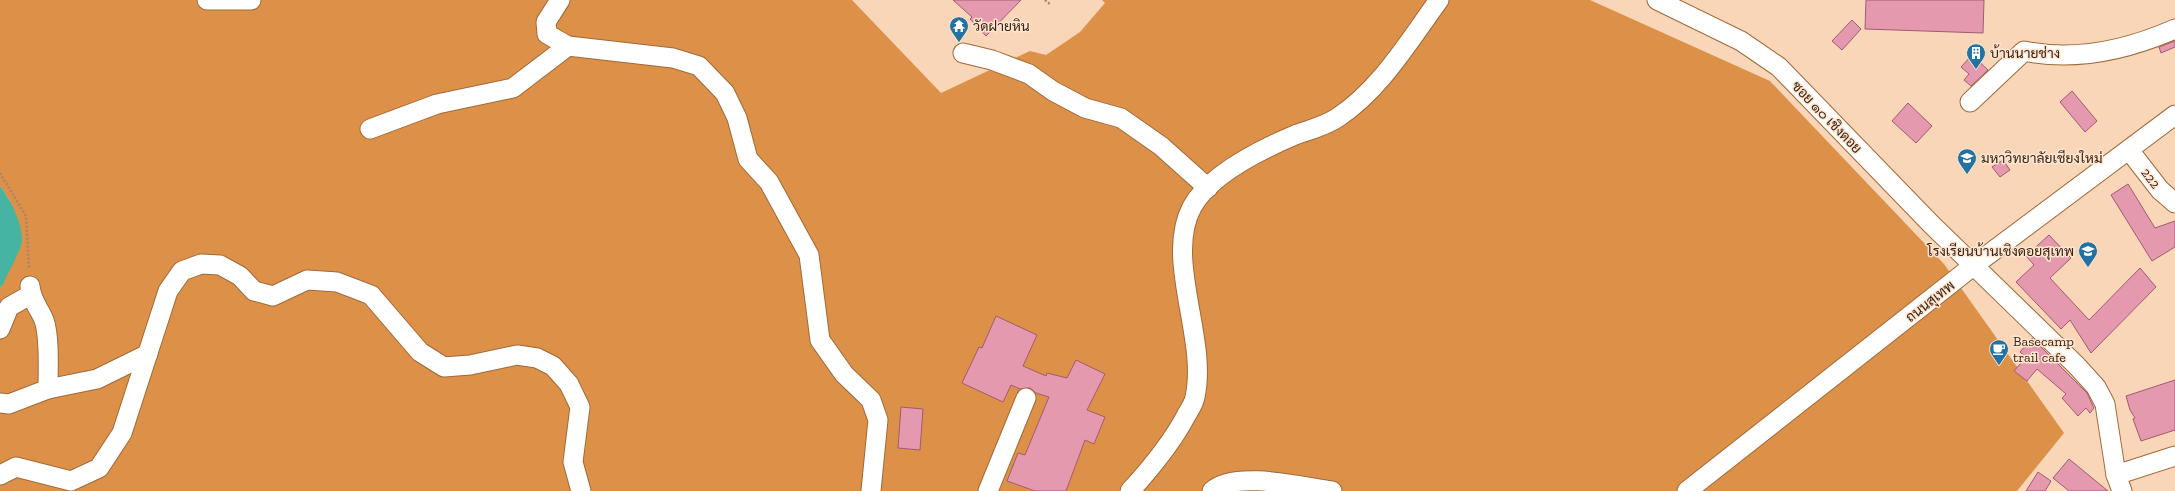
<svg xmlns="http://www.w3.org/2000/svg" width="2175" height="491" font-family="'Zilla Slab',Sarabun,serif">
  <rect width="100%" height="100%" fill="#fad6b8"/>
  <!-- forest -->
  <path fill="#dd9047" d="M0 0H852L941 93 1030 51 1046 55 1080 32 1105 3 1102 0H1590L1770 81 1944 264 2064 433 2017 491H0V287L2 286 10 201 0 186Z"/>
  <!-- water -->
  <path fill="#46b4a3" d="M0 186C11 201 22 221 22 241 22 248 6 277 2 286L0 287Z"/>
  <!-- building -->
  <g fill="#e599ae" stroke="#a15b70">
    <path d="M953 0H1021L986 36 970 19 972 17Z"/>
    <path d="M1866 0H1984L1983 33 1865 29Z"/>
    <path d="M1852 20 1861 29 1842 50 1832 41Z"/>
    <path d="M2175 41V47L2161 53 2159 47Z"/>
    <path d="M1972 55 1988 70 1971 86 1964 80 1969 74 1961 67Z"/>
    <path d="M2072 91 2097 121 2085 132 2060 102Z"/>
    <path d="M1908 103 1932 126 1916 143 1892 121Z"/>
    <path d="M2003 160 2010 170 2000 177 1992 167Z"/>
    <path d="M2128 184 2155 228 2175 221V247L2152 261 2111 195Z"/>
    <path d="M2049 235 2071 258 2050 278 2089 320 2140 268 2156 287 2091 353 2070 320 2061 329 2016 282 2034 265 2026 256Z"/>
    <path d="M996 316 1037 335 1023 366 1046 376 1047 373 1067 378 1076 360 1105 374 1087 410 1105 417 1094 444 1085 440 1066 491H1035L1007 481 1018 453 1025 455 1049 397 1036 393 1030 388 1020 389 1011 385 1003 402 962 383 979 347 982 348Z"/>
    <path d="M2032 338 2087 393 2094 408 2090 413 2086 408 2078 416 2062 398 2066 394 2037 369 2027 381 2014 371 2026 357 2020 352Z"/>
    <path d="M2175 380V430L2141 441 2133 419 2135 418 2130 410 2126 396Z"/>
    <path d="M901 407 923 409 920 450 898 448Z"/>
    <path d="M2069 459 2108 491H2069L2053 478Z"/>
    <path d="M2038 472 2051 481 2045 491H2026Z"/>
  </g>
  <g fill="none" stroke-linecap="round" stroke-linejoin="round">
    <defs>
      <g id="minor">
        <path d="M207 0H251"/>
        <path d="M560 0 546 22 547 34 568 46 673 58 699 66 725 93 737 118 748 159 769 182 809 255 820 340 844 374 871 400 878 420 871 491"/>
        <path d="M1657 0 1741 41 1779 67 1931 224 2077 366 2096 387 2105 404 2116 475 2122 491"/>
        <path d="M963 53 992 60 1029 74 1053 91 1085 108 1121 118 1161 146 1208 188"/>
        <path d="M1970 102 2024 51C2076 62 2127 50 2175 29"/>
        <path d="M370 129 437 104 513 88 568 46"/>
        <path d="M2129 150 2160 190 2175 203"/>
        <path d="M0 329 9 307 30 295"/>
        <path d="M48 389 97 379 148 354"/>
        <path d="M0 403 9 404 48 389C48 371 50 337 44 320 39 308 31 300 30 286"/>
        <path d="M0 475 16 467 71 481 99 468 122 433 168 291 182 271 201 264 220 265 240 276 254 291 273 296 307 280 337 282 371 295 420 352 444 367 470 365 517 355 537 358 553 366 569 384 580 407 573 462 581 491"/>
        <path d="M2116 475 2175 456"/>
        <path d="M988 491 1026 398"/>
        <path d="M1130 491C1152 467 1172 443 1187 414 1190 409 1194 403 1195 397 1208 338 1164 259 1192 207 1210 174 1262 149 1295 135 1309 130 1325 126 1337 118 1380 90 1409 41 1439 0"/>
        <path d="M1212 491C1235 470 1303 487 1332 491"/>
        <path d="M1687 491 1973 266 2175 115"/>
      </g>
    </defs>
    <!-- minor casing -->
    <use href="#minor" stroke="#a06a39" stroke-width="21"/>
    <!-- path -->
    <g stroke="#a4866c" stroke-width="2.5" stroke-dasharray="2 2" stroke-linecap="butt">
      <path d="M1045 0 1051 5"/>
      <path d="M0 173 26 216 29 269"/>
    </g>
    <!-- minor -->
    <use href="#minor" stroke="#fff" stroke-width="19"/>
  </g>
  <!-- icons -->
  <defs>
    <symbol id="temple-pin" viewBox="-11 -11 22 30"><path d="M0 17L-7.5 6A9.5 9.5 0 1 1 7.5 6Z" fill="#2272a3" stroke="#ffe6d2"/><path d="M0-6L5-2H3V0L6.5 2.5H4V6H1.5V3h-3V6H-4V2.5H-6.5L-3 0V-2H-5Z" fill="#fff"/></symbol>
    <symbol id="building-pin" viewBox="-11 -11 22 30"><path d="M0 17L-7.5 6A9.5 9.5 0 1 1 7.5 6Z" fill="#2272a3" stroke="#ffe6d2"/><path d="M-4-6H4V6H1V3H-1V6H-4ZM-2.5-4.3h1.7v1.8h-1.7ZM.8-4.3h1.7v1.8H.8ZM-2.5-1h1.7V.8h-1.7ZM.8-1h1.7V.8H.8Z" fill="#fff"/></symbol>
    <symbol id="university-pin" viewBox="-11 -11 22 30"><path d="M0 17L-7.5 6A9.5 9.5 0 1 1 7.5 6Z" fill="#2272a3" stroke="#ffe6d2"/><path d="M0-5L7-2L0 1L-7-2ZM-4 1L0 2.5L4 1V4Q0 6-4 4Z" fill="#fff"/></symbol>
    <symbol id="school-pin" viewBox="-11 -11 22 30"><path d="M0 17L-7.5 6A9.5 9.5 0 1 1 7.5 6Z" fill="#2272a3" stroke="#ffe6d2"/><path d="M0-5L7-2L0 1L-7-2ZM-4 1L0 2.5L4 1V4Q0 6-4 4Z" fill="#fff"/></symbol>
    <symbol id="cafe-pin" viewBox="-11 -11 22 30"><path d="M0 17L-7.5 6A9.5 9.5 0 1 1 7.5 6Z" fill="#2272a3" stroke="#ffe6d2"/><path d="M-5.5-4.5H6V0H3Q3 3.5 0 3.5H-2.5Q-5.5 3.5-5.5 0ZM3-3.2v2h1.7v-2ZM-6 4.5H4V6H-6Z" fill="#fff"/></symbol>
  </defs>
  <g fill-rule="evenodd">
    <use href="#temple-pin" x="948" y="15" width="22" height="30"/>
    <use href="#building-pin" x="1965" y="42" width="22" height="30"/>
    <use href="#university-pin" x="1956" y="147" width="22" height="30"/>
    <use href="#school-pin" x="2077" y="240" width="22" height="30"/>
    <use href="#cafe-pin" x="1988" y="338" width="22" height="30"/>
  </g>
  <g text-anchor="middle" stroke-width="3" stroke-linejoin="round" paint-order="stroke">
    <!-- poi labels -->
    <g font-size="14" fill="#3b2410" stroke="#ffe6d2" text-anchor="start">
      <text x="973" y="31">วัดฝายหิน</text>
      <text x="1990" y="58">บ้านนายช่าง</text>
      <text x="1981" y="163">มหาวิทยาลัยเชียงใหม่</text>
      <text x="2074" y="256" text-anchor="end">โรงเรียนบ้านเชิงดอยสุเทพ</text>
      <text x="2013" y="346">Basecamp<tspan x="2013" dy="16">trail cafe</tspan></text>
    </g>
    <!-- street labels -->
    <g font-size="14" fill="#3b2410" stroke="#ffe6d2">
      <text transform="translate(1827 117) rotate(46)" y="5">ซอย ๑๐ เชิงดอย</text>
      <text transform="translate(2151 178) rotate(52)" y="5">222</text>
      <text transform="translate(1930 301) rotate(-38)" y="5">ถนนสุเทพ</text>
    </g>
  </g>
</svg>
